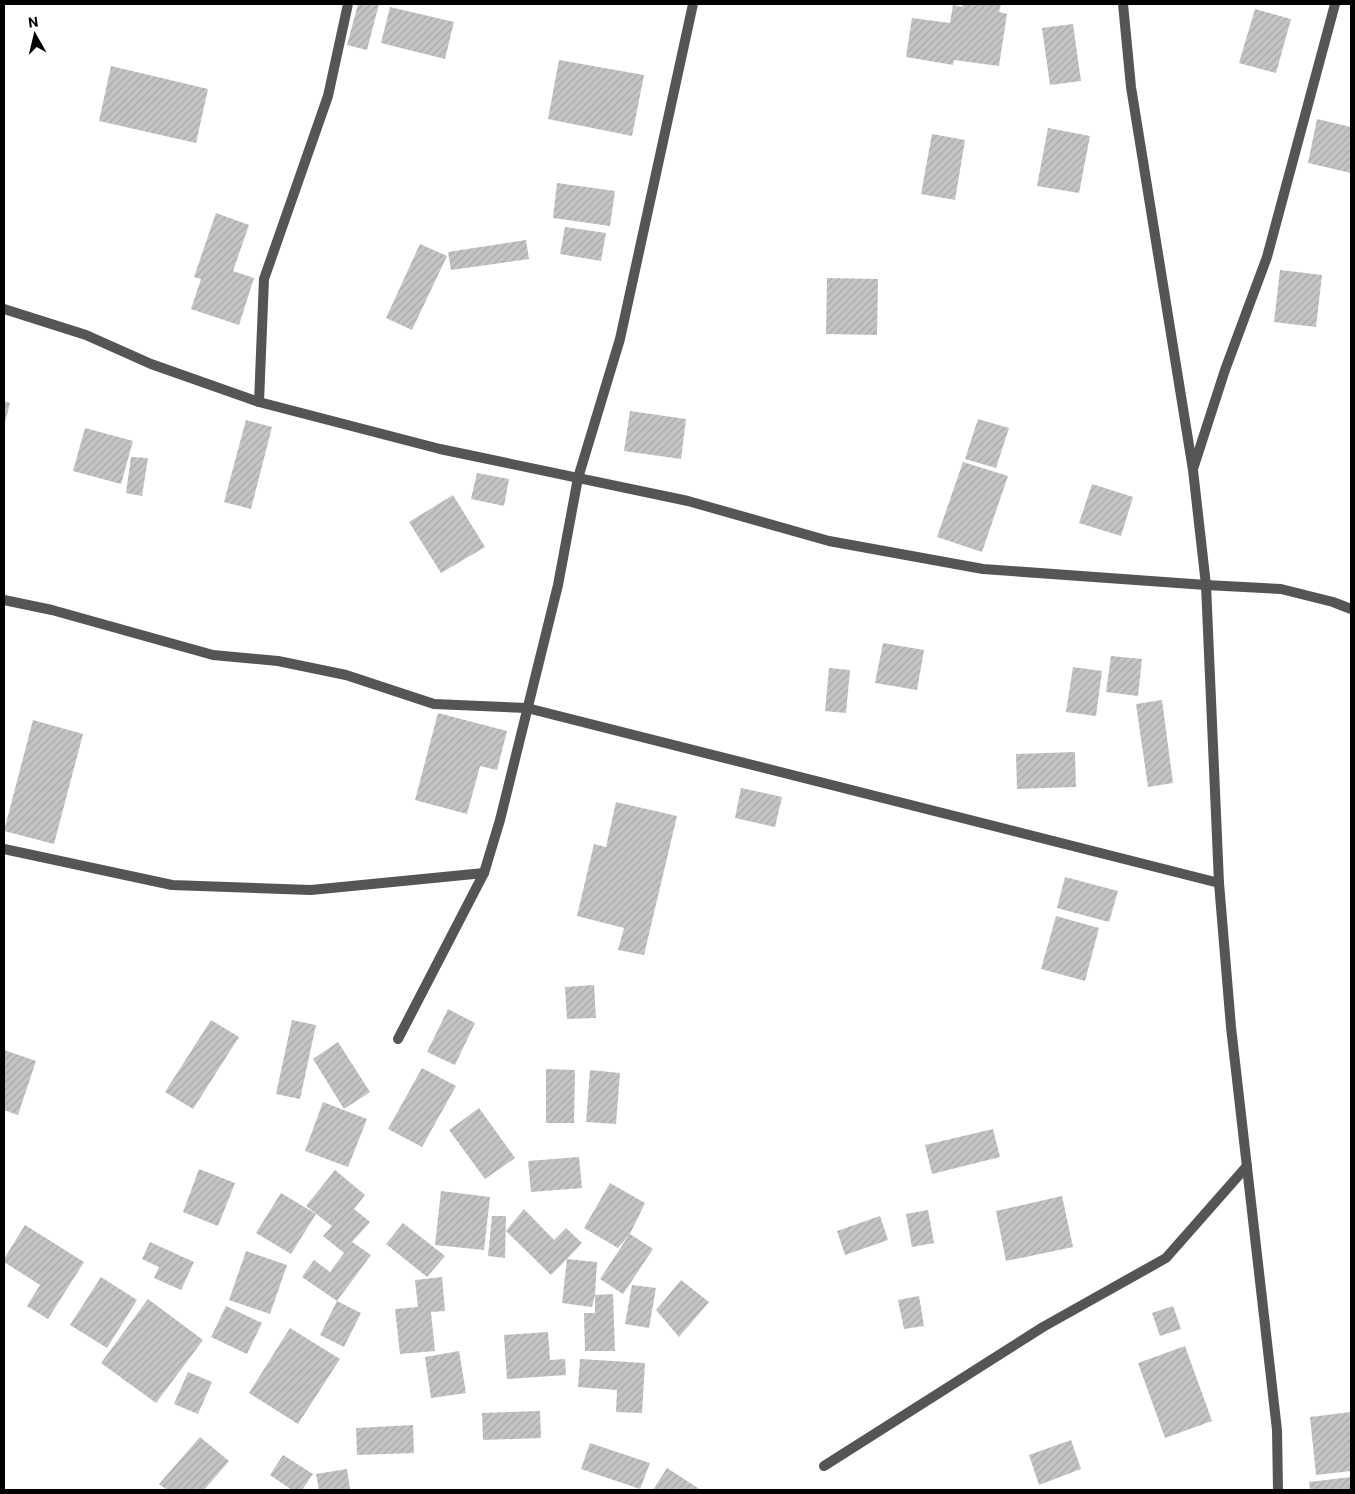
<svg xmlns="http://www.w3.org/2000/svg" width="1355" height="1494" font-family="Roboto,sans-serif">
  <defs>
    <pattern id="building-hatch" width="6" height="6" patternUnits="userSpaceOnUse" patternTransform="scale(1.25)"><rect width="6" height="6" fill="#c4c4c4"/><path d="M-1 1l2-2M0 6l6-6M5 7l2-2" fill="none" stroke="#a7a7a7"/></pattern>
  </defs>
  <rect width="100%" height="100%" fill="#fff"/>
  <!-- building -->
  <g fill="url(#building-hatch)">
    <path d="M358 4H379L367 50 347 45Z"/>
    <path d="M963 4H1001L999 12 1007 14 999 66 954 60 953 65 906 57 912 18 950 23 953 5 962 7Z"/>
    <path d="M390 7 454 22 445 59 381 43Z"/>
    <path d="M1255 9 1291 19 1276 73 1239 63Z"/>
    <path d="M1073 24 1081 81 1050 85 1042 28Z"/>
    <path d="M559 60 644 75 632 136 548 119Z"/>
    <path d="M111 66 208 89 196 143 99 121Z"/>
    <path d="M1317 119 1351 127V173L1308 163Z"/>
    <path d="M1048 128 1090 136 1079 193 1037 186Z"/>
    <path d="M932 134 965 140 955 200 921 194Z"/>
    <path d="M557 183 615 191 610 226 553 218Z"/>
    <path d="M216 213 249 225 233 271 254 278 239 325 191 309 201 279 194 277Z"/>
    <path d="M565 227 606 233 601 261 560 254Z"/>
    <path d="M526 240 529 259 451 270 448 252Z"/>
    <path d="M420 244 447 256 412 330 386 318Z"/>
    <path d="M1280 270 1322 275 1316 327 1274 322Z"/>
    <path d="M827 278 878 279 877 335 826 334Z"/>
    <path d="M4 401 10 403 4 426Z"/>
    <path d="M630 411 686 419 681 459 624 451Z"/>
    <path d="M978 419 1009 428 996 468 965 459Z"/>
    <path d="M246 420 272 427 251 509 224 502Z"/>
    <path d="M85 428 133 441 121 484 73 471Z"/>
    <path d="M131 457 148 458 142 496 126 493Z"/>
    <path d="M963 462 1008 476 982 552 937 537Z"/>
    <path d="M477 473 509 479 504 506 471 499Z"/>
    <path d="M1092 484 1133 497 1121 536 1079 523Z"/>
    <path d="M453 495 485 547 441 573 409 522Z"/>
    <path d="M883 643 924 650 917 690 875 683Z"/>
    <path d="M1111 656 1142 659 1138 696 1106 692Z"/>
    <path d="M1073 667 1102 671 1096 716 1066 712Z"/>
    <path d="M829 668 850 670 846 713 825 711Z"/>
    <path d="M1162 700 1173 783 1148 787 1136 704Z"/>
    <path d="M438 713 507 731 497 770 480 766 467 814 415 800Z"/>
    <path d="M33 720 83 734 54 844 4 831Z"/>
    <path d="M1075 752 1076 787 1017 789 1016 754Z"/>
    <path d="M741 788 782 797 775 827 735 818Z"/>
    <path d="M616 802 677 816 644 955 618 950 624 928 577 916 594 844 606 847Z"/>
    <path d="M1065 877 1118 891 1109 922 1057 908Z"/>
    <path d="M1056 916 1099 928 1085 981 1041 969Z"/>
    <path d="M594 985 596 1018 567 1019 565 987Z"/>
    <path d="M448 1009 475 1023 455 1065 427 1052Z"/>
    <path d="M211 1020 239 1037 193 1109 165 1092Z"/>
    <path d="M292 1020 316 1025 300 1099 276 1094Z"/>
    <path d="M338 1042 370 1092 344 1109 313 1059Z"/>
    <path d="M4 1050 36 1061 18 1115 4 1110Z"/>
    <path d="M422 1068 456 1086 422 1147 388 1129Z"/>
    <path d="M546 1069 575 1070 574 1123H546Z"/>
    <path d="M590 1070 620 1073 616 1124 586 1122Z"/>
    <path d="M323 1102 367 1119 348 1167 305 1151Z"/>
    <path d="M479 1108 515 1158 485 1179 449 1130Z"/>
    <path d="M993 1129 1000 1157 932 1174 925 1145Z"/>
    <path d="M579 1157 582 1188 531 1192 528 1161Z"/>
    <path d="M199 1169 235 1183 218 1226 183 1212Z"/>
    <path d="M335 1170 365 1195 354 1209 370 1222 352 1242 371 1255 337 1301 302 1277 314 1260 330 1272 344 1253 323 1236 332 1226 306 1206Z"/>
    <path d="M610 1183 645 1203 630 1234 653 1249 623 1294 600 1279 629 1235 618 1248 584 1228Z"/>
    <path d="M441 1191 490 1197 484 1250 435 1245Z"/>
    <path d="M281 1193 316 1214 291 1254 256 1233Z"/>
    <path d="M1062 1196 1073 1247 1006 1261 996 1211Z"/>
    <path d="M524 1209 554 1240 566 1228 582 1243 567 1259 597 1262 595 1295 592 1307 562 1303 567 1259 551 1275 506 1231Z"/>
    <path d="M928 1210 934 1243 912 1247 906 1214Z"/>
    <path d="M492 1216H506L505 1258 488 1256Z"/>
    <path d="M880 1216 888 1240 845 1255 837 1231Z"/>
    <path d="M403 1223 445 1256 427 1277 386 1244Z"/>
    <path d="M25 1225 84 1262 48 1319 27 1306 40 1285 4 1262V1259Z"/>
    <path d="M150 1242 194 1262 181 1290 154 1278 159 1267 142 1259Z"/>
    <path d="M246 1251 287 1265 270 1314 229 1300Z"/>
    <path d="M101 1277 137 1300 107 1348 70 1325Z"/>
    <path d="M442 1277 445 1311 431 1312 435 1351 400 1354 395 1309 418 1307 415 1280Z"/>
    <path d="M681 1280 709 1302 679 1337 656 1310Z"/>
    <path d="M632 1285 656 1288 649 1328 625 1324Z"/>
    <path d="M613 1294 615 1351H585L584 1313H595V1295Z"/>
    <path d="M919 1296 924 1326 904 1329 898 1300Z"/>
    <path d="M148 1299 203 1340 156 1403 101 1363Z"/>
    <path d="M337 1301 361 1313 344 1347 320 1335Z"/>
    <path d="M226 1306 262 1323 247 1354 211 1337Z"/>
    <path d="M1173 1306 1181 1329 1160 1336 1152 1313Z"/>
    <path d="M290 1328 340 1359 298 1424 249 1393Z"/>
    <path d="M548 1332 550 1360 565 1359 566 1375 507 1379 504 1335Z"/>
    <path d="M1185 1346 1212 1421 1165 1438 1138 1363Z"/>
    <path d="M459 1351 466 1393 431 1398 425 1357Z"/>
    <path d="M580 1359 645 1363 642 1413 616 1412 617 1390 578 1387Z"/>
    <path d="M188 1372 212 1382 198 1414 174 1404Z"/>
    <path d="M540 1411 541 1438 483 1440 482 1413Z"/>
    <path d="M1351 1412V1471L1316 1475 1310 1417Z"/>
    <path d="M413 1425 414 1453 357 1455 356 1428Z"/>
    <path d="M200 1437 229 1461 204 1490H167L159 1484Z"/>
    <path d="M1071 1440 1081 1469 1039 1485 1029 1455Z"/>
    <path d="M590 1443 650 1463 640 1489 581 1469Z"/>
    <path d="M283 1455 313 1474 302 1490H292L270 1475Z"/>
    <path d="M667 1468 701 1490H653Z"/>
    <path d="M347 1469 350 1489 319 1490 316 1474Z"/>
    <path d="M1351 1477V1490H1310L1309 1482Z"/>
  </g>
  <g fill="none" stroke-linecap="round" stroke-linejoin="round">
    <!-- minor -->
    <g stroke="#555" stroke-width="10">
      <path d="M1123 4 1131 87 1193 470 1206 585 1219 883 1231 1027 1277 1430 1278 1490"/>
      <path d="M4 309 86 335 151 364 259 402 440 449 688 501 829 541 983 569 1206 585 1281 589 1333 602 1351 609"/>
      <path d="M259 402 264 279 328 96 348 4"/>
      <path d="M1193 469 1225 370 1267 257 1335 4"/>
      <path d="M4 600 52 610 213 655 278 661 346 675 434 704 527 708 1219 883"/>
      <path d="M4 849 172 885 311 890 484 873"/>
      <path d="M398 1039 484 873 500 820 558 585 578 478 620 339 693 4"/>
      <path d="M824 1466 1043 1327 1166 1258 1247 1166"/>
    </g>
  </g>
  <!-- border -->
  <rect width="1355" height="1494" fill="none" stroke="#000000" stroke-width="10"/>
  <!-- north arrow -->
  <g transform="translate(35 35) rotate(352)" stroke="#ffffff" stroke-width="4" paint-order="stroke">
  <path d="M0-4L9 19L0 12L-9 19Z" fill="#000000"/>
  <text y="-8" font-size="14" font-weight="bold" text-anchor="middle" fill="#000000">N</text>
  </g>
</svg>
